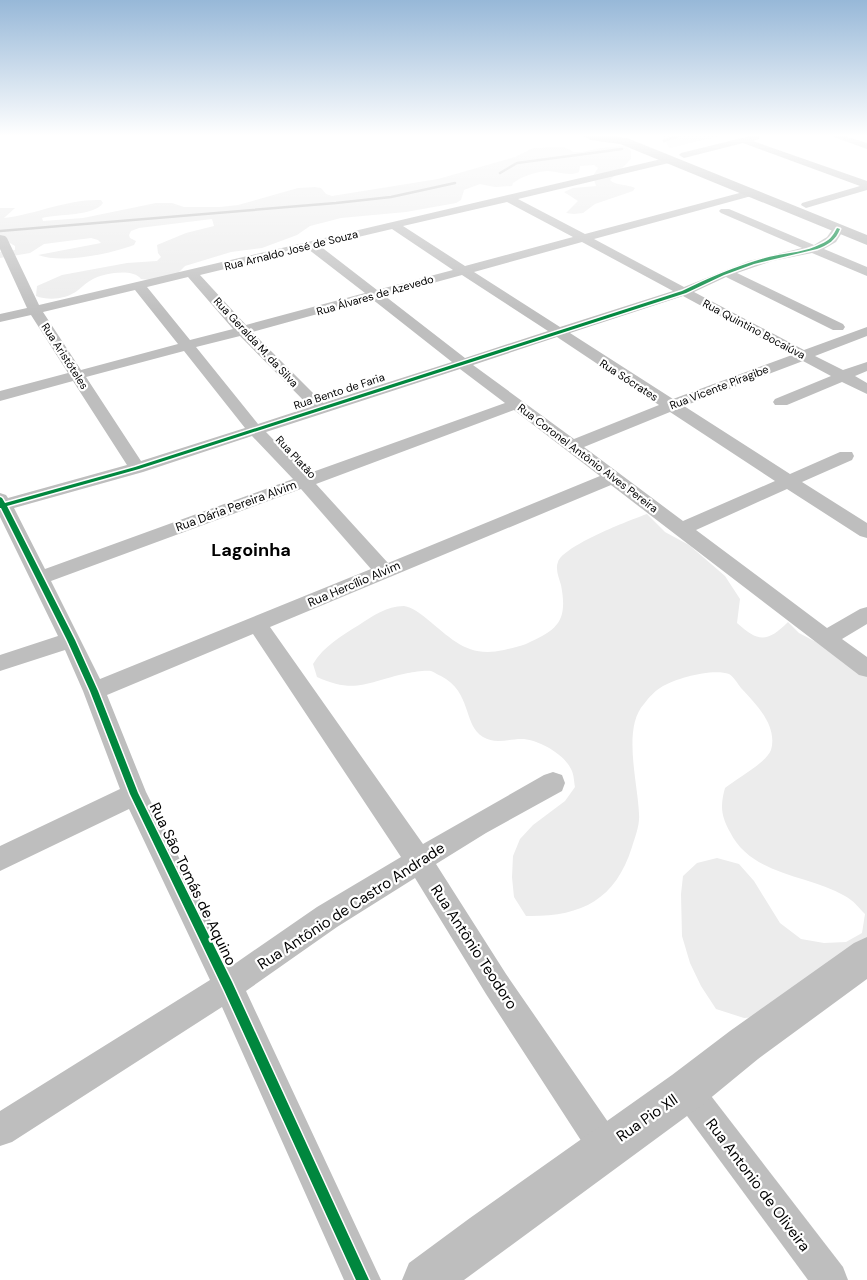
<svg xmlns="http://www.w3.org/2000/svg" width="867" height="1280" font-family="'DM Sans',sans-serif">
  <rect width="100%" height="100%" fill="#fff"/>
  <!-- green -->
  <g fill="#ececec">
    <path d="M661 136H720L670 148Z"/>
    <path d="M626 146 631 151V159L610 180C616 186 627 184 635 188L633 191 595 204 583 213 574 214 566 213 578 201 564 192 573 188 596 186 593 176 598 168 594 165 580 166 579 172C569 177 557 171 547 171 535 172 523 176 513 183L512 186 495 187 480 184 464 190 461 200 456 203 406 212 341 218 310 226 297 235 262 248 231 252 185 266 177 274 151 280 141 279C133 268 104 273 93 279 87 282 83 286 77 291 66 299 49 301 36 296L37 286 62 275 127 263 157 261 161 257 158 253 157 245 186 233 214 226 212 219 139 228 131 231 129 235 130 238 136 241 134 245C110 254 62 264 38 255L101 243 98 240 91 238 44 244 30 253 0 258V252L15 250V246L0 237V208H15L4 218C37 214 67 199 101 200L103 203C95 216 57 214 42 218L43 221 83 218 156 203H172L184 207H220L238 205 298 188 315 187 321 188 326 194 332 196 438 179 515 157 533 148 564 147 574 152H582L601 148Z"/>
    <path d="M647 514 665 532 689 545 725 576 740 599 737 623C758 642 767 643 788 622L799 633 816 642 867 677V939L767 1016 744 1018 716 1009 701 986 690 963 682 936 681 894 683 876 697 863 717 858 739 864 754 881 780 923 801 939 824 943 846 942 862 933 865 914C859 908 853 900 845 896 807 874 752 876 730 832 721 816 720 806 725 788 736 779 766 763 771 750 778 726 756 704 741 688 738 684 733 676 729 674 713 668 677 678 663 686 656 690 649 697 644 704 622 728 638 783 639 814 640 825 635 837 632 847 615 901 580 917 526 916L514 897 512 877 513 856 520 839 533 825 565 801 575 787C574 782 574 774 571 769 564 754 540 741 524 739 511 738 496 745 483 737 463 725 472 692 441 676 438 675 434 672 431 671 425 670 414 672 408 673 369 681 356 695 317 677L313 664C324 646 341 636 359 625 373 616 386 606 404 606 412 607 421 614 427 619 453 640 468 658 504 650 511 648 519 647 526 644 558 630 568 621 561 585 559 578 555 569 558 562 563 546 630 520 647 514Z"/>
  </g>
  <g fill="none" stroke-linecap="round" stroke-linejoin="round">
    <!-- stream -->
    <g stroke="#bfbfbf" stroke-width="2.5">
      <path d="M664 141 678 136"/>
      <path d="M500 173 517 163 622 149"/>
      <path d="M0 231 336 203 391 197 455 183"/>
    </g>
    <!-- minor -->
    <g fill="#bebebe" fill-rule="evenodd">
      <path d="M750 136H760L759 139 753 141 867 181V190L806 208 801 205 802 203 860 186 743 143 684 158 679 155 681 153Z"/>
      <path d="M831 136H844L867 143V149Z"/>
      <path d="M670 157 673 158V162L518 199 585 234 747 191H755L756 193 755 195 594 239 684 287 749 261 802 248 721 213 719 211 721 209H729L814 245 827 237 834 227H842L843 231 836 242 824 249 867 267V276L812 253 772 261 737 273 843 324 845 327 843 330H833L726 277 694 292 804 350 867 327V336L815 356 843 370 867 362V371L855 376 867 383V394L842 382 787 405H775L773 402 775 399 831 376 803 361 684 406 790 474 840 452H852L854 456 852 460 802 482 867 523V538L860 536 787 489 696 530 827 628 860 609 867 607V624L842 639 867 657V677L859 675 611 485 270 627 423 844 544 775 553 772 562 775 565 783 562 791 486 833 436 864 506 974 617 1135 622 1147 617 1159 605 1164 593 1159 486 994 415 878 337 927 246 991 381 1280H344L222 1007 12 1142 0 1146V1111L210 980 129 809 0 871V846L120 789 83 691 65 650 0 671V655L58 636 0 517V493L6 495 8 498 127 465 73 381 0 401V391L68 373 31 315 0 322V314L27 308 0 249V235L5 236 7 238 39 305ZM507 202 573 237 465 266 403 226ZM392 229 453 270 377 290 320 246ZM582 242 673 291 560 327 474 272ZM308 249 365 293 246 325 200 275ZM462 275 548 331 465 358 385 296ZM188 277 233 329 190 340 147 287ZM135 290 178 344 81 370 43 312ZM683 296 792 355 673 399 570 333ZM372 299 452 362 323 403 252 332ZM240 336 310 407 258 424 196 347ZM557 337 659 405 574 439 473 365ZM184 351 245 428 141 461 86 377ZM460 369 505 403 307 474 266 432ZM514 410 600 476 388 563 316 484ZM670 412 775 481 683 521 584 447ZM252 436 293 479 45 569 14 508 143 472ZM301 489 371 569 100 679 51 581ZM253 634 401 857 317 907 233 965 146 792 107 695Z"/>
      <path d="M687 1074 698 1079 843 1267 848 1280H808L676 1101 671 1090 676 1079Z"/>
    </g>
    <!-- tertiary -->
    <path fill="#bebebe" fill-rule="evenodd" d="M867 937V979L758 1059 702 1105 464 1280H402L409 1263 470 1218 672 1075 730 1031 854 943Z"/>
    <!-- secondary -->
    <path fill="#b8b8b8" fill-rule="evenodd" d="M584 136H612L627 138 867 235V245L620 144 590 140Z"/>
    <defs>
      <path id="cycleway" d="M837 228 840 229C836 240 828 245 817 249L754 264 724 275 686 293 139 469 7 506 75 640 98 691 138 793 232 982 369 1280H356L224 990 130 794 90 691 67 640 1 508H0V497L2 498 5 503 135 467 682 291C709 278 736 266 765 258 783 253 804 253 821 244 829 241 833 236 837 228Z"/>
    </defs>
    <!-- cycleway casing -->
    <use href="#cycleway" stroke="#fff" stroke-width="3"/>
    <!-- cycleway -->
    <use href="#cycleway" fill="#00873e" fill-rule="evenodd"/>
  </g>
  <!-- sky -->
  <linearGradient id="sky" x2="0" y2="1"><stop stop-color="#97b8d8"/><stop offset="0.43" stop-color="#fff"/><stop offset="1" stop-color="#fff" stop-opacity="0"/></linearGradient>
  <rect width="867" height="315" fill="url(#sky)"/>
  <g text-anchor="middle" stroke-width="4.5" stroke-linejoin="round" paint-order="stroke">
    <!-- far-street labels -->
    <g font-size="11" fill="#000" stroke="#fff">
      <text transform="translate(291 250) rotate(-14)" y="4">Rua Arnaldo José de Souza</text>
      <text transform="translate(375 295) rotate(-16)" y="4">Rua Álvares de Azevedo</text>
      <text transform="translate(754 329) rotate(28)" y="4">Rua Quintino Bocaiúva</text>
      <text transform="translate(256 342) rotate(47)" y="4">Rua Geralda M. da Silva</text>
      <text transform="translate(65 356) rotate(57)" y="4">Rua Aristóteles</text>
      <text transform="translate(629 380) rotate(33)" y="4">Rua Sócrates</text>
      <text transform="translate(719 387) rotate(-21)" y="4">Rua Vicente Piragibe</text>
      <text transform="translate(339 391) rotate(-18)" y="4">Rua Bento de Faria</text>
      <text transform="translate(296 457) rotate(47)" y="4">Rua Platão</text>
      <text transform="translate(588 458) rotate(37)" y="4">Rua Coronel Antônio Alves Pereira</text>
    </g>
    <!-- street labels -->
    <g font-size="12" fill="#000" stroke="#fff">
      <text transform="translate(236 506) rotate(-20)" y="4">Rua Dária Pereira Alvim</text>
      <text transform="translate(354 584) rotate(-23)" y="4">Rua Hercílio Alvim</text>
    </g>
    <!-- near-street labels -->
    <g font-size="15" fill="#000" stroke="#fff">
      <text transform="translate(193 884) rotate(64)" y="5">Rua São Tomás de Aquino</text>
      <text transform="translate(351 906) rotate(-33)" y="5">Rua Antônio de Castro Andrade</text>
      <text transform="translate(474 947) rotate(57)" y="5">Rua Antônio Teodoro</text>
      <text transform="translate(647 1118) rotate(-35)" y="5">Rua Pio Xll</text>
      <text transform="translate(758 1185) rotate(53)" y="5">Rua Antonio de Oliveira</text>
    </g>
    <!-- district labels -->
    <g font-size="18" font-weight="bold" fill="#000" stroke="#fff">
      <text x="251" y="556">Lagoinha</text>
    </g>
  </g>
</svg>
